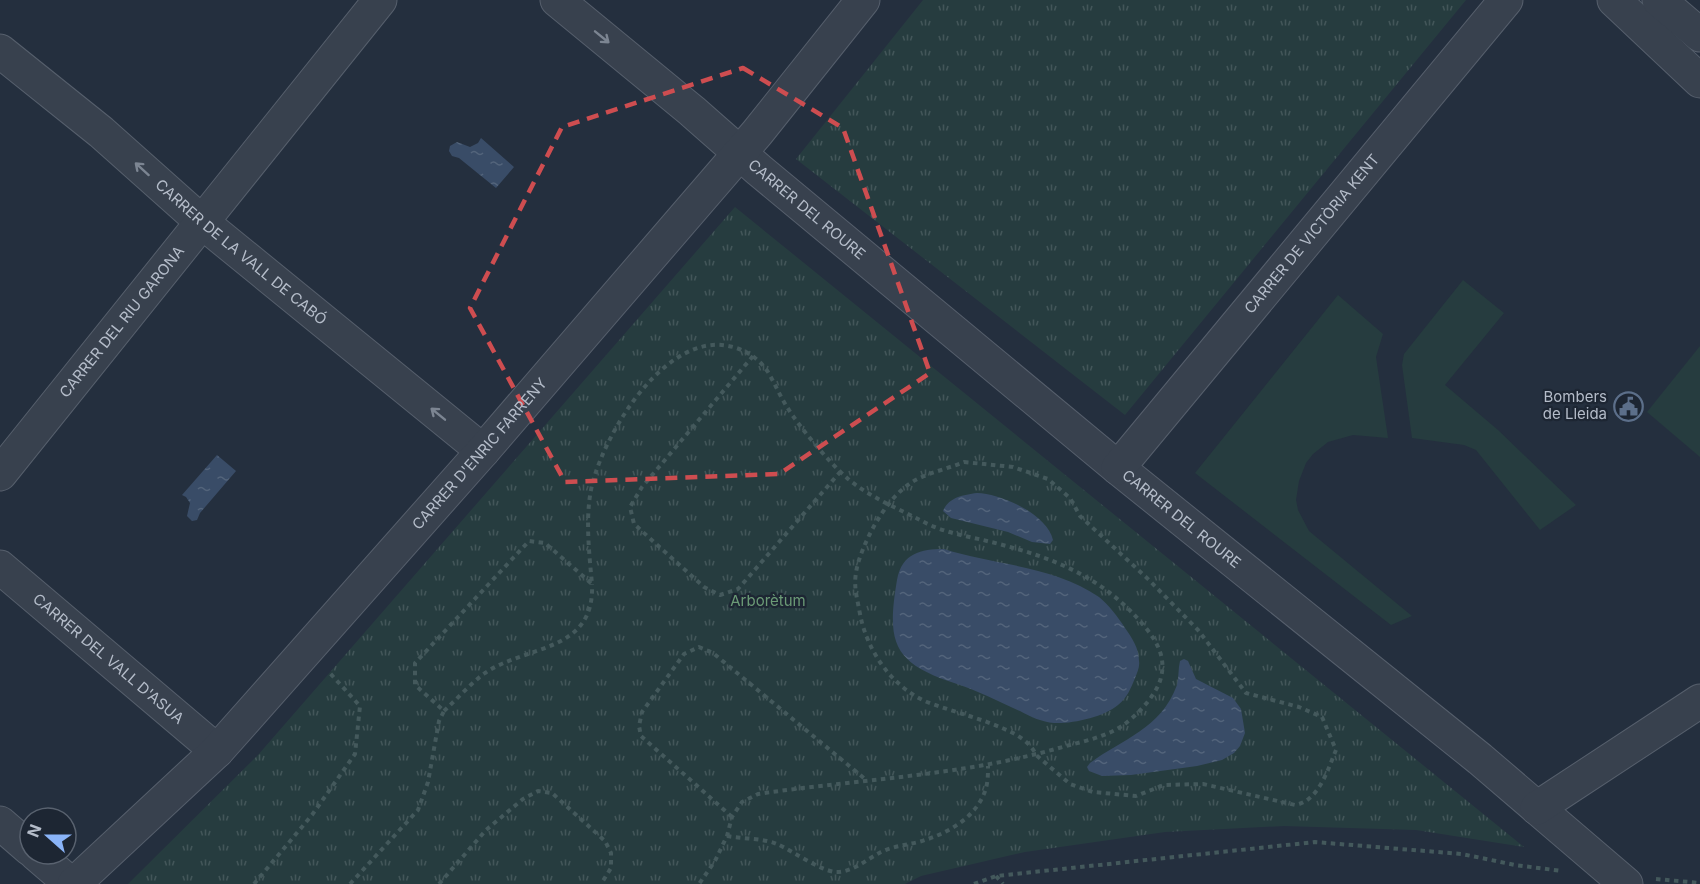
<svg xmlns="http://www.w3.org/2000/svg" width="1700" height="884" font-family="Inter,sans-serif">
  <defs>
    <pattern id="park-tufts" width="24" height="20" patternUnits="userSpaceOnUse" patternTransform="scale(1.5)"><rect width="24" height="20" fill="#263c3f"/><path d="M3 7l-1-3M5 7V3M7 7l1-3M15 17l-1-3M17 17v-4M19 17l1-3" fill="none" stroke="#435659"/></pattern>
    <pattern id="water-ripples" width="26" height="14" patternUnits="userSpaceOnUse" patternTransform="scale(1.5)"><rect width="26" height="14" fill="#394c67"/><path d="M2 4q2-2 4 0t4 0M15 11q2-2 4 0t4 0" fill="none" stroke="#53647b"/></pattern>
  </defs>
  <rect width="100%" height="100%" fill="#242f3e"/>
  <!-- grass -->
  <g fill="#263c3f">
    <path d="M1463 280 1504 313 1445 385 1498 430 1576 505 1540 530 1476 450 1464 445 1412 438 1402 365 1404 354Z"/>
    <path d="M1338 295 1383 334 1376 357 1388 438 1353 435 1328 442 1313 454 1306 463 1299 481 1296 500 1298 510 1309 531 1412 616 1391 625 1195 473Z"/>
    <path d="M1700 346V457L1647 412Z"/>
  </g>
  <!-- park -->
  <g fill="url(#park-tufts)">
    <path d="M923 0H1466L1125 415 796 159Z"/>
    <path d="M735 207 1524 847 1416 830 1284 826 1165 832 1025 852 921 876 905 884H128L258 755Z"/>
  </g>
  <!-- water -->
  <g fill="url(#water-ripples)">
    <path d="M481 138 514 167 496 188 459 158 452 156 449 151 450 146 457 142 470 147 478 143Z"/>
    <path d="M217 455 236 471 200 513 197 520 192 521 187 516 190 503 186 497 182 495Z"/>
    <path d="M977 493C1002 494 1047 514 1053 540L1050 544 1032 542 1008 532 951 518 943 511C949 497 963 495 977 493Z"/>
    <path d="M944 549C994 565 1055 566 1099 597 1109 605 1118 617 1125 628 1132 638 1139 648 1139 661 1140 667 1137 673 1135 678 1131 688 1127 698 1118 705 1104 717 1072 724 1054 723 1042 722 1031 717 1020 711 999 702 979 691 957 684 894 663 886 645 897 580 902 553 921 549 944 549Z"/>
    <path d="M1184 659 1188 661 1196 679 1233 698 1241 709 1245 733 1240 746 1234 753 1222 760 1197 766 1131 775 1102 776 1089 771 1087 767 1090 763C1122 739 1161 729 1177 685 1179 677 1178 669 1180 661Z"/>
  </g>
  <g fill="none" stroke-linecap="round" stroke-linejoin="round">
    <defs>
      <g id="minor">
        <path id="s1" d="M557 0 692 111 759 170 1118 468 1480 759 1626 884"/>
        <path d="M1614 0 1700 81"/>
        <path d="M1659 0 1700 35"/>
        <path id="s2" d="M0 51 101 132 202 222 483 451"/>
        <path id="s3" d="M1118 468 1506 0"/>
        <path id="s4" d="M0 474 380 0"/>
        <path id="s5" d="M0 567 217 751"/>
        <path d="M1537 808 1700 701"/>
        <path d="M0 823 30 849"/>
        <path d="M36 854 71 884"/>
        <path id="s6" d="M74 884 217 751 483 451 757 133 863 0"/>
      </g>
    </defs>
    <!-- minor casing -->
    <use href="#minor" stroke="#565f6c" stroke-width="35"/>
    <!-- path -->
    <g stroke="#44595c" stroke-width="4" stroke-dasharray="4.5 4.5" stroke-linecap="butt">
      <path d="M753 356 642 487 630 507 634 524 704 587 720 595 738 589 841 471"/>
      <path d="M964 462 1013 467 1048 479 1070 498 1080 516 1149 580 1198 630 1246 693 1299 707 1322 717 1336 750C1328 769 1319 801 1295 805L1203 784 1164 785 1136 796 1093 792 1070 784 1036 755C1032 745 1022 738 1013 733 985 719 956 713 927 702 892 687 867 651 860 614 856 592 852 583 859 560 868 533 887 498 912 482 927 473 947 469 964 462Z"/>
      <path d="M444 711C457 699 470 684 485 673 526 645 595 653 592 584"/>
      <path d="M732 817 641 736 639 726 642 712 684 654 699 647 713 653 865 779"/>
      <path d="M727 836C743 839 763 838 777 844 793 851 819 870 835 872 852 873 867 859 881 852 895 845 911 845 925 840 950 832 978 816 986 788 988 781 988 773 988 766"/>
      <path d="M996 876 1003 884"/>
      <path d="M1656 879 1700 883"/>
      <path d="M254 884 312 815 355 754 360 706 328 671"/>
      <path d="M350 884 418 810 428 782 439 721 444 711 415 685V663L529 541 545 543 592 584C589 551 584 510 594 478 608 431 653 357 705 346 729 341 755 352 768 372 775 384 780 396 787 407 800 428 829 462 847 478 869 497 897 508 922 521 943 533 968 536 991 542 1052 557 1104 577 1145 627 1158 643 1167 659 1160 681 1154 698 1136 716 1122 726 1103 738 1080 742 1059 748 961 776 859 779 758 794L742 802 732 817 727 836 715 861 699 884"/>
      <path d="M439 884 486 830 523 799 538 791 552 793 605 841 611 853V868L601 884"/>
      <path d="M974 884 996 876 1315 842 1462 854 1515 865 1562 871"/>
    </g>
    <!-- minor -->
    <use href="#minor" stroke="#38414e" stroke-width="33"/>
  </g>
  <!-- one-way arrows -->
  <defs><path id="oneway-shaft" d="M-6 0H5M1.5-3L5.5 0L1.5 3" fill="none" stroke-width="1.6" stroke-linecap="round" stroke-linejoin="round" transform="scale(1.5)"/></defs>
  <g stroke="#7c8592">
    <use href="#oneway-shaft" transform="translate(602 37) rotate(39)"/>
    <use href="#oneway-shaft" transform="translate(142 169) rotate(-138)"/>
    <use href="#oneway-shaft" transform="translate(438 414) rotate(-141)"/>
  </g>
  <!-- marked area -->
  <path fill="none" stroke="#ce4d50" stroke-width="4.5" stroke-dasharray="12 8" stroke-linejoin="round" d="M743 68 843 128 930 373 779 474 565 482 470 308 562 127Z"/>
  <!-- icons -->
  <defs>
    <symbol id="civic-ring" viewBox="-11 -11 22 22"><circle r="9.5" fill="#1d2633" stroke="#5c6f8a" stroke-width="1.5"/><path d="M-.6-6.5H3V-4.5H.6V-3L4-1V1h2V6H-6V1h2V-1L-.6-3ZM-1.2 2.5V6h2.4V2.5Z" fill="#5c6f8a"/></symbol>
  </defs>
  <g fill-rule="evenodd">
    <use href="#civic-ring" x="1612" y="390" width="33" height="33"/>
  </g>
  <g text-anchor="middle" stroke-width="4.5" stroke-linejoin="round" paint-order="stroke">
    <!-- street labels -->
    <g font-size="15" fill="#b4bcc9" stroke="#1d2633">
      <text dy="5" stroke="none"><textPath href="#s1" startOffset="326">CARRER DEL ROURE</textPath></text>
      <text dy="5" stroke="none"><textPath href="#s3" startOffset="304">CARRER DE VICTÒRIA KENT</textPath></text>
      <text dy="5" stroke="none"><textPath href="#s2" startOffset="314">CARRER DE LA VALL DE CABÓ</textPath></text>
      <text dy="5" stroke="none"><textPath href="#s4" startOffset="195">CARRER DEL RIU GARONA</textPath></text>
      <text dy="5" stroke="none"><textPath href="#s6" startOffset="592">CARRER D'ENRIC FARRENY</textPath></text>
      <text dy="5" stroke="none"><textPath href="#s1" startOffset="812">CARRER DEL ROURE</textPath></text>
      <text dy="5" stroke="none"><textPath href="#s5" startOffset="142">CARRER DEL VALL D'ASUA</textPath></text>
    </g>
    <!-- poi labels -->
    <g font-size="15" fill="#b4bcc9" stroke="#1d2633" text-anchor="end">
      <text x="1607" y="402">Bombers<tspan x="1607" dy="17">de Lleida</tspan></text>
    </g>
    <!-- park labels -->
    <g font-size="15" fill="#6b9a76" stroke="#1d2633">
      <text x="768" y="606">Arborètum</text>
    </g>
  </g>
  <!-- north arrow -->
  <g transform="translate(48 836) rotate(291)"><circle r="28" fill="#1d2633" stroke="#59626f" stroke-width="1.5"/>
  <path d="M0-4.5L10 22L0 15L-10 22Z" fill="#8ab4f8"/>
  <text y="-9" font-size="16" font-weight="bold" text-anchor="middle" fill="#b4bcc9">N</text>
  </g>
</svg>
